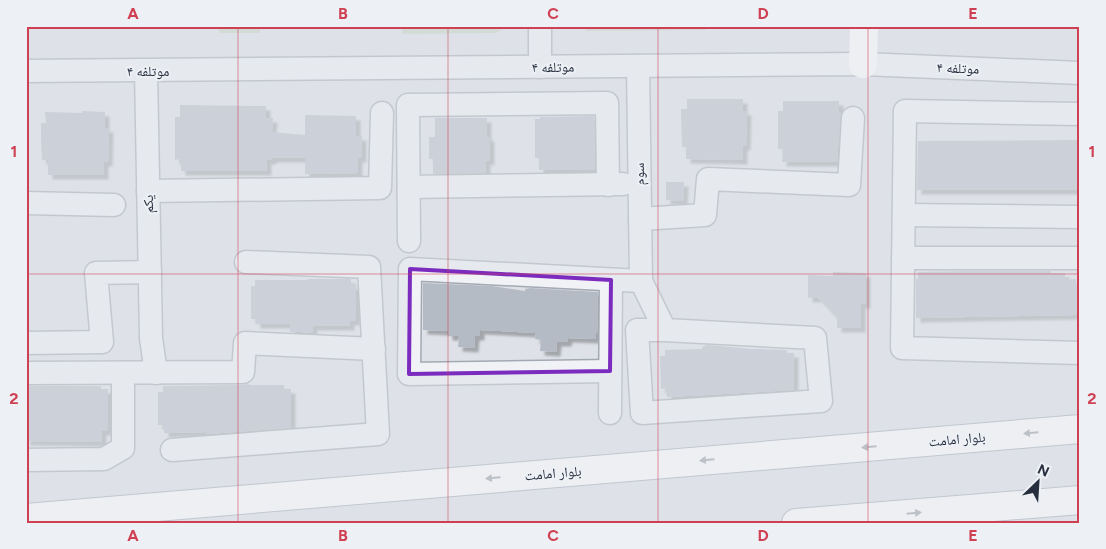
<svg xmlns="http://www.w3.org/2000/svg" width="1106" height="549" font-family="Figtree,'Noto Naskh Arabic',sans-serif">
  <defs>
    <filter id="shadow"><feDropShadow dx="4.5" dy="4.5" stdDeviation="1" flood-color="#0004"/></filter>
  </defs>
  <rect width="100%" height="100%" fill="#dee2e8"/>
  <!-- green -->
  <g fill="#c3d2bf">
    <rect x="219" y="26" width="41" height="7"/>
    <path d="M402 26H503V28L496 33 402 34Z"/>
    <path d="M586 26H705L706 30 586 31Z"/>
  </g>
  <!-- building -->
  <g fill="#b5bbc5" filter="url(#shadow)">
    <path d="M687 99H743V111H747L746 146H743V160L686 159V147H682L681 109H687Z"/>
    <path d="M783 101H839V113H841L837 162H782L783 149H778V111H783Z"/>
    <path d="M180 105 266 106V118H273L272 132 305 135V115L356 116V136H362V158H358V173L305 174V158H272V160H267V171H181V159L175 160V117H180Z"/>
    <path d="M82 111 105 112V128H109L108 162H104V175H48V160H42L41 139V123H46L45 112 82 113Z"/>
    <path d="M594 116 595 170H539V158H535V119H540V117Z"/>
    <path d="M435 118H487V137H490V161L486 160V173L433 174V159H429V137H435Z"/>
    <path d="M1078 140V190H917L918 141Z"/>
    <path d="M666 182H684L683 201 666 200Z"/>
    <path d="M969 271H1051V273H1065V280L1076 279 1077 315 916 318V279H918V272Z"/>
    <path d="M833 272 866 273V304H861V328H837V318L818 298H808V275L833 276Z"/>
    <path d="M308 279H351V285H356V321H350V326H313V333L301 332H290V324H256V319H251V286H255V280H308Z"/>
    <path d="M423 283 492 286 525 291V289L530 288 598 292 597 333H596V339L568 338 567 342H557L556 352 540 351 541 340 535 339 536 333 480 330V336H475L474 348 458 347 459 336H448V331L423 330Z"/>
    <path d="M708 345 752 349 787 350V353H794V390L667 397V388L661 389 660 356H665V350L702 349 703 346Z"/>
    <path d="M249 384V385H284V389H291V428L206 434V432L164 433V425H158V392H163V386L243 385Z"/>
    <path d="M26 386H101V389H108L107 431H102V442L26 441Z"/>
  </g>
  <g fill="none" stroke-linecap="round" stroke-linejoin="round">
    <defs>
      <g id="street">
        <path d="M638 66 641 281 665 330 815 338 821 401 642 413 637 330H665"/>
        <path d="M540 67V26"/>
        <path d="M26 71 863 64 1080 73"/>
        <path d="M146 71 151 338 156 373"/>
        <path d="M1080 114 905 111 902 348 1080 353"/>
        <path d="M409 187 623 184"/>
        <path d="M148 191 380 188 382 113"/>
        <path d="M26 203 114 205"/>
        <path d="M904 215 1080 217"/>
        <path d="M640 219 705 215 708 179 849 185 853 118"/>
        <path d="M409 241 408 105 607 103 608 185"/>
        <path d="M903 258H1080"/>
        <path d="M26 343 102 342 96 273 150 272"/>
        <path d="M610 371 409 374 410 269 641 281"/>
        <path d="M26 373 243 372 245 343 374 349"/>
        <path d="M610 413 611 280"/>
        <path d="M172 450 378 434 369 267 246 262"/>
        <path d="M26 460 104 459 123 448V373"/>
      </g>
      <g id="primary">
        <path d="M26 518 1080 429"/>
        <path d="M796 523 1080 500"/>
      </g>
    </defs>
    <!-- street casing -->
    <use href="#street" stroke="#a3a9b2" stroke-width="25"/>
    <!-- primary casing -->
    <use href="#primary" stroke="#9da6b4" stroke-width="30"/>
    <!-- street -->
    <use href="#street" stroke="#f0f2f6" stroke-width="22"/>
    <!-- secondary -->
    <path stroke="#fff" stroke-width="28" d="M863 64 864 26"/>
    <!-- primary -->
    <use href="#primary" stroke="#fff" stroke-width="28"/>
  </g>
  <!-- one-way arrows -->
  <defs><path id="oneway-solid" d="M-6-.8H1V-3.2L6.5 0L1 3.2V.8H-6Z" transform="scale(1.25)"/></defs>
  <g fill="#93979f">
    <use href="#oneway-solid" transform="translate(1031 433) rotate(175)"/>
    <use href="#oneway-solid" transform="translate(869 447) rotate(175)"/>
    <use href="#oneway-solid" transform="translate(707 460) rotate(175)"/>
    <use href="#oneway-solid" transform="translate(493 478) rotate(175)"/>
    <use href="#oneway-solid" transform="translate(914 513) rotate(-5)"/>
  </g>
  <!-- marked area -->
  <path d="M0 0H1106V549H0ZM410 269 611 280 610 371 409 374Z" fill="#dee2e8" fill-opacity=".55" fill-rule="evenodd"/>
  <path fill="none" stroke="#7b2cbf" stroke-width="4" stroke-linejoin="round" d="M410 269 611 280 610 371 409 374Z"/>
  <!-- grid -->
  <path fill="none" stroke="#d04053" stroke-width="1" stroke-opacity="0.55" d="M238 26V523M448 26V523M658 26V523M868 26V523M26 274H1080"/>
  <g text-anchor="middle" stroke-width="4" stroke-linejoin="round" paint-order="stroke">
    <!-- street labels -->
    <g font-size="14" fill="#272f3f" stroke="#edf0f5">
      <text transform="translate(553 67) rotate(-1)" y="5">موتلفه ۴</text>
      <text transform="translate(958 68) rotate(2)" y="5">موتلفه ۴</text>
      <text x="148" y="76">موتلفه ۴</text>
      <text transform="translate(639 174) rotate(-91)" y="5">سوم</text>
      <text transform="translate(148 204) rotate(-91)" y="5">یکم</text>
      <text transform="translate(957 439) rotate(-5)" y="5">بلوار امامت</text>
      <text transform="translate(553 473) rotate(-5)" y="5">بلوار امامت</text>
    </g>
  </g>
  <!-- border -->
  <rect width="1106" height="549" fill="none" stroke="#edf0f5" stroke-width="55"/>
  <!-- north arrow -->
  <g transform="translate(1038 482) rotate(25)" stroke="#edf0f5" stroke-width="4" paint-order="stroke">
  <path d="M0-4L9 19L0 12L-9 19Z" fill="#272f3f"/>
  <text y="-8" font-size="14" font-weight="bold" text-anchor="middle" fill="#272f3f">N</text>
  </g>
  <rect x="28" y="28" width="1050" height="494" fill="none" stroke="#d04053" stroke-width="2"/>
  <g font-size="16" text-anchor="middle" font-weight="bold" fill="#d04053">
    <text x="133" y="19">A</text>
    <text x="343" y="19">B</text>
    <text x="553" y="19">C</text>
    <text x="763" y="19">D</text>
    <text x="973" y="19">E</text>
    <text x="14" y="157">1</text>
    <text x="1092" y="157">1</text>
    <text x="14" y="404">2</text>
    <text x="1092" y="404">2</text>
    <text x="133" y="541">A</text>
    <text x="343" y="541">B</text>
    <text x="553" y="541">C</text>
    <text x="763" y="541">D</text>
    <text x="973" y="541">E</text>
  </g>
</svg>
